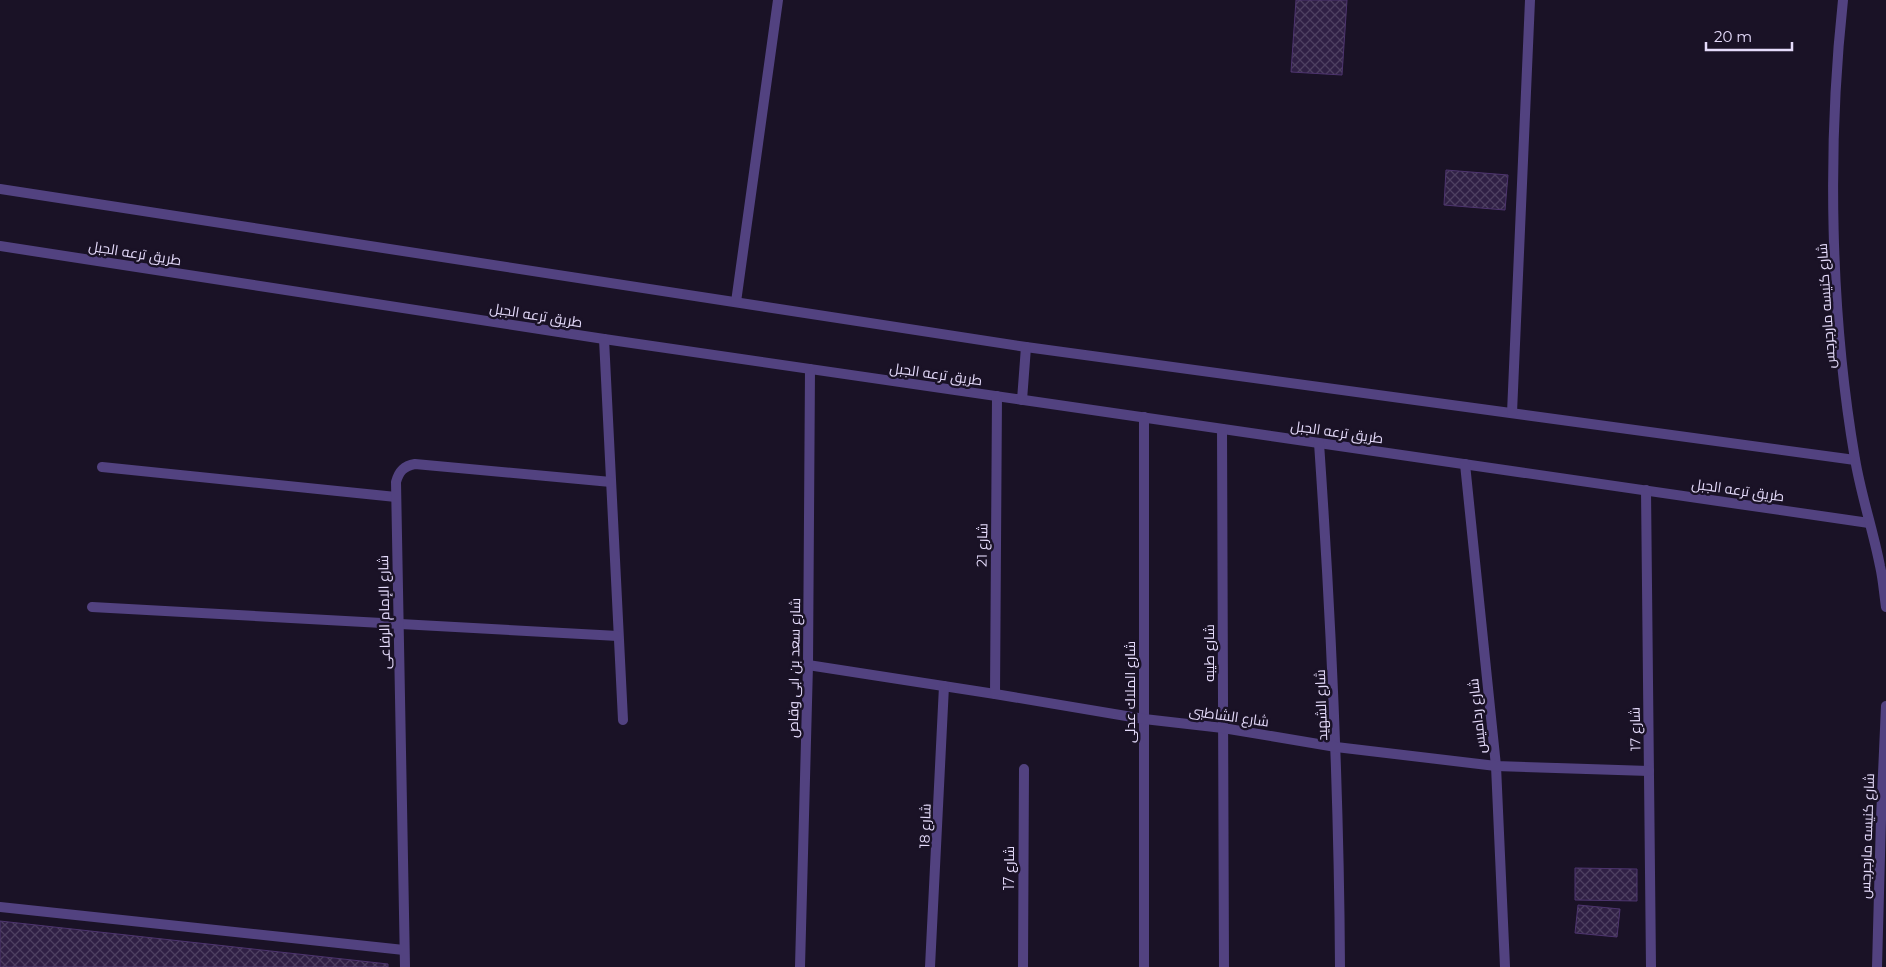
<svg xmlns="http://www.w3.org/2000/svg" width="1886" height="967" font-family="Montserrat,Cairo,sans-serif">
  <defs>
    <pattern id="building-cross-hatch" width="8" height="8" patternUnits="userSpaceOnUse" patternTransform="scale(1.25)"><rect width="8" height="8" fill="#302045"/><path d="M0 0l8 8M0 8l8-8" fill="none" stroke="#4e4061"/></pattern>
  </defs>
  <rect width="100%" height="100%" fill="#1a1226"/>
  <!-- building -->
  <g fill="url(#building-cross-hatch)" stroke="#4d346e">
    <path d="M1296 0H1347L1342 75 1291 72Z"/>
    <path d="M1446 170 1508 175 1505 210 1444 205Z"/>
    <path d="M1575 868 1637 869V901L1575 900Z"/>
    <path d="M1578 905 1620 909 1617 937 1575 933Z"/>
    <path d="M0 921 388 964V967H0Z"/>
  </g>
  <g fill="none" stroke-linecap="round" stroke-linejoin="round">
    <!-- minor -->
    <g stroke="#524280" stroke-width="10">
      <path d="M0 189 1026 347 1855 460"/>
      <path d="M0 246 604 339 1869 523"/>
      <path d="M736 302 778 0"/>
      <path d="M604 339 623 720"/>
      <path d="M1022 400 1026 347"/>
      <path d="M1512 413 1530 0"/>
      <path d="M1144 417V967"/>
      <path d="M1222 429 1224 967"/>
      <path d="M1319 443C1331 617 1339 792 1340 967"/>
      <path d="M1465 464 1496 766 1505 967"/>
      <path d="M102 467 396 497"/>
      <path d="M1646 490 1651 967"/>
      <path d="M92 607 618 636"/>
      <path d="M808 665 995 694 1144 719 1223 728 1336 747 1496 766 1649 771"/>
      <path d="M995 694 997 396"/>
      <path d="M0 907 404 950"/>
      <path d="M405 967 396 482C399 471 404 466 415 464L611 482"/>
      <path d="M800 967 808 665 810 369"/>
      <path d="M930 967 944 686"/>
      <path d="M1023 967 1024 769"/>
    </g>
    <!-- tertiary -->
    <g stroke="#524280" stroke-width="10">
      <path d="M1843 0C1827 147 1830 314 1855 459 1861 495 1873 530 1880 566 1883 579 1884 593 1886 607"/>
      <path d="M1877 967 1881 819 1886 706"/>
    </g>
  </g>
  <g text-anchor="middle" stroke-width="5" stroke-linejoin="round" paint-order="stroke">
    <!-- street labels -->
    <g font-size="14" fill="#e5dbfb" stroke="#1a1226">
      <text transform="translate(135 253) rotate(9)" y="5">طريق ترعه الجبل</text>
      <text transform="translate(1826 306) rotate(-94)" y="5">شارع كنيسه مارجرجس</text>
      <text transform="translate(536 315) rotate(9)" y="5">طريق ترعه الجبل</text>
      <text transform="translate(936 374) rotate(8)" y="5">طريق ترعه الجبل</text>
      <text transform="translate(1337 432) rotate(8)" y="5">طريق ترعه الجبل</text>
      <text transform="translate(1738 490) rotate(8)" y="5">طريق ترعه الجبل</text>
      <text transform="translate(982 545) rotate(-89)" y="5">شارع 21</text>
      <text transform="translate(384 612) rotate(-91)" y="5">شارع الإمام الرفاعى</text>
      <text transform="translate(1209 653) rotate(-90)" y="5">شارع طيبه</text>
      <text transform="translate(794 668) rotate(-89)" y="5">شارع سعد بن ابى وقاص</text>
      <text transform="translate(1130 692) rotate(-90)" y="5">شارع الملاك عدلى</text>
      <text transform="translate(1321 705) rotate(-92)" y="5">شارع الشهيد</text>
      <text transform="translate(1229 716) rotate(8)" y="5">شارع الشاطبى</text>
      <text transform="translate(1477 716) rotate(-96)" y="5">شارع رداميس</text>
      <text transform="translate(1635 729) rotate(-91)" y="5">شارع 17</text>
      <text transform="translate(925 826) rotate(-88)" y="5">شارع 18</text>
      <text transform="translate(1867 836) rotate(-88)" y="5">شارع كنيسه مارجرجس</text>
      <text transform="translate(1009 868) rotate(-90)" y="5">شارع 17</text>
    </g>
  </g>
  <!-- scale -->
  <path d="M1706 42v8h86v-8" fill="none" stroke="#e5dbfb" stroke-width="2.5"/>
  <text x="1714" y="42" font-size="15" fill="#e5dbfb" stroke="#1a1226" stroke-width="4" paint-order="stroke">20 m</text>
</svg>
